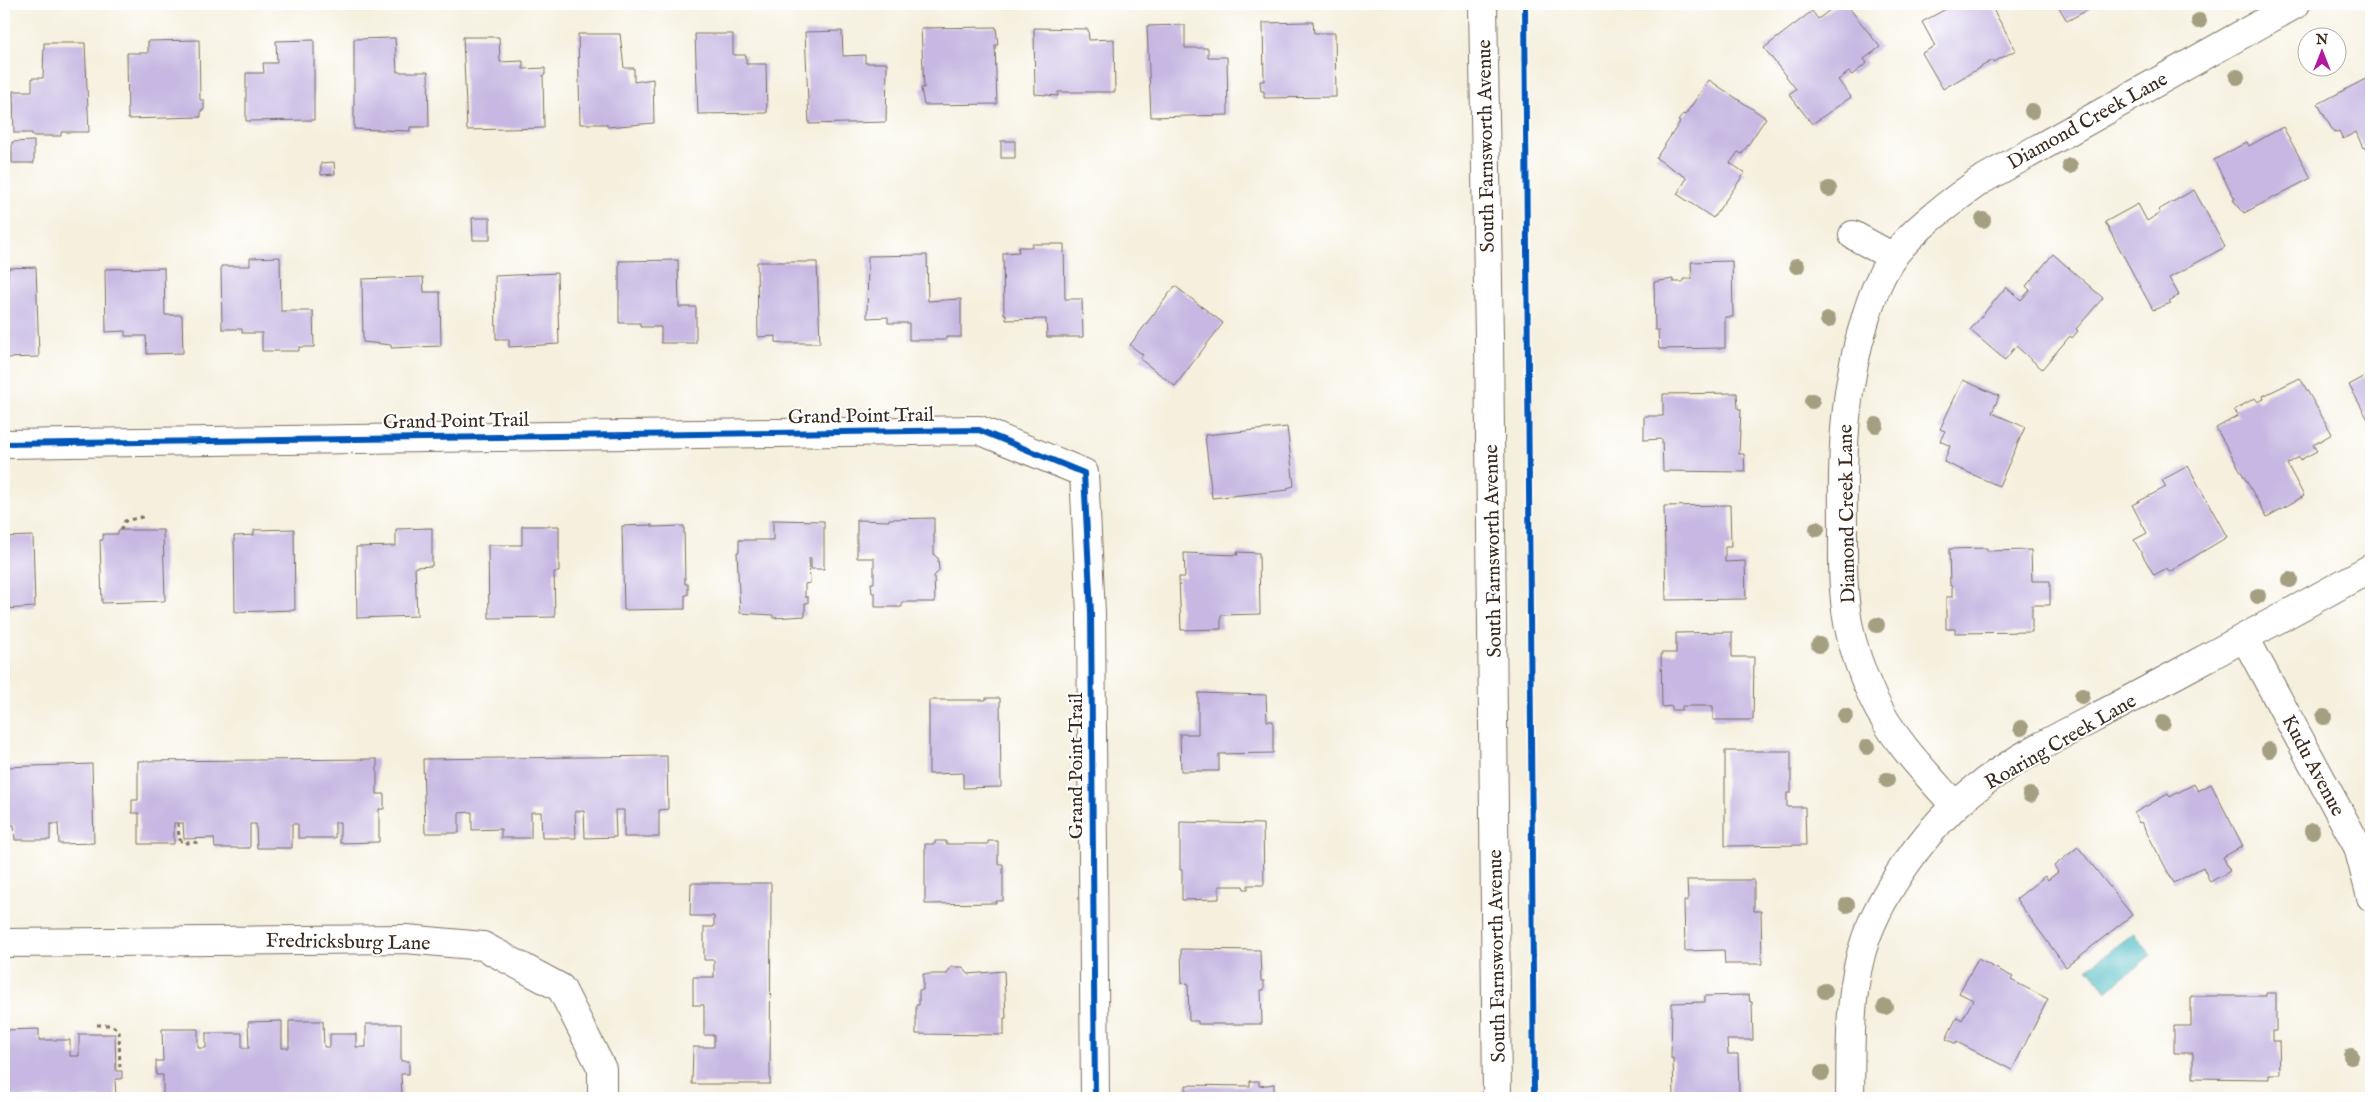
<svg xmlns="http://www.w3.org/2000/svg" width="2375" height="1102" font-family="'IM FELL English',serif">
  <rect width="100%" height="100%" fill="#fff"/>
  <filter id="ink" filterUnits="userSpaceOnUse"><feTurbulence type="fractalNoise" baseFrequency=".02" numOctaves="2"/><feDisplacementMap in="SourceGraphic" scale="10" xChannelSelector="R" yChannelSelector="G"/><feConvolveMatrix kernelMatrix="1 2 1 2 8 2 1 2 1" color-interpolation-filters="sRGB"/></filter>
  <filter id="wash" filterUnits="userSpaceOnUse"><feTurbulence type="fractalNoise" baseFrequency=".0096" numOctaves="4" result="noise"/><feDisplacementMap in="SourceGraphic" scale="20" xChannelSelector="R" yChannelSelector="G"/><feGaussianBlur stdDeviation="1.12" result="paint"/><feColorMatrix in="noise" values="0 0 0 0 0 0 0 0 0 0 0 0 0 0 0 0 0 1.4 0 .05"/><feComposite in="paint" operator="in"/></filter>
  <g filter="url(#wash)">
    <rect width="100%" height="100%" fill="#f5f0de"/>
    <!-- water -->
    <path fill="#4ab9c1" stroke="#427270" d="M2134 933 2151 955 2106 991 2088 968Z"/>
    <g id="blocks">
      <!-- building -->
      <g fill="#c6b8e2">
        <path d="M1838 4H1846L1880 47 1864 59 1867 63 1852 75 1849 72 1838 80 1851 97 1812 124 1789 94 1796 89 1764 48 1812 11 1818 19Z"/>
        <path d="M1955 4H1990L2016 50 1994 62 1993 60 1943 89 1922 53 1935 46 1922 22Z"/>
        <path d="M2057 4H2099L2067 21Z"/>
        <path d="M1306 22H1313L1314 33H1335L1336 97 1264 98V91H1261L1260 81H1264L1263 23Z"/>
        <path d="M1185 25V48H1208V57H1227L1228 115 1151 117 1147 26Z"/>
        <path d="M996 27 998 45H995L997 104 924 105 921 88H924L921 28Z"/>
        <path d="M1034 28 1088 29 1089 40 1114 39 1115 92H1058V96L1035 94Z"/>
        <path d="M842 31 843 56 865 55V63H887L886 122 809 124 805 32Z"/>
        <path d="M578 34H620L624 68H634V82L653 79 654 123 607 127V124H580Z"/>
        <path d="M695 34H733V55H746V64H766L767 113 698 114Z"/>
        <path d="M463 37H499L500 62 523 61V69L545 68V75H543L544 128 467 130Z"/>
        <path d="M395 38 397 72H428L429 127H410V131L354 129V39Z"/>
        <path d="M199 40 200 100H204V110H201V117L128 119 127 53H148V41Z"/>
        <path d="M314 40V120L246 121V73H264L263 63H277L276 41Z"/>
        <path d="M44 43H85L89 132H61V136H32V133H14L13 91H32V78H43Z"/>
        <path d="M2371 76V152L2368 153 2364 147 2363 148 2356 132 2343 139 2339 131 2334 133 2318 104Z"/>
        <path d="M1709 80 1766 118 1742 154 1738 152 1730 163 1745 173 1713 218 1677 194 1687 178 1656 158 1680 122 1678 121 1683 114 1685 115Z"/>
        <path d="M2283 127 2311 178 2244 213 2233 200 2235 199 2214 160 2247 142 2249 146Z"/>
        <path d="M34 141V163H12V142Z"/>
        <rect x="1001" y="141" width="14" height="17"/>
        <path d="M334 162 335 174 321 175V163Z"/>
        <path d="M2194 190 2225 247 2169 278 2179 295 2169 301 2171 303 2153 310 2105 222 2138 204 2147 221 2160 213 2158 210Z"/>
        <path d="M472 218H490V240H473Z"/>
        <path d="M1032 244H1064L1065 299H1082L1083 337H1047L1046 319 1006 320V314H1004L1003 253 1019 252 1018 247H1032Z"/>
        <path d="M2053 254 2103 298 2076 329 2078 331 2072 338 2070 336 2042 369 2016 346 2005 360 1970 330 2006 287 2021 300 2030 290 2026 286Z"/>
        <path d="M927 255 928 301 961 299V337H946V340H909V323H888V317L867 318 868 256Z"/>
        <path d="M280 257 281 311H313L314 347H299V351H262V333H242V329H222L221 266H250V258Z"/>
        <path d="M678 260 679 307H696V343H661V327H640V323H619V261Z"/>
        <path d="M1732 261 1733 317H1725V348L1659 349 1658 330H1655L1654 282 1673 279V282H1683V279H1692L1691 262Z"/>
        <path d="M757 262H817L820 343H784L776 342V336L758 337Z"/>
        <path d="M36 267 39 357 4 358V276H8V268Z"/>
        <path d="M164 268 165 315H182L183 353 147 354 146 336H125V331L106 332 105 269Z"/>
        <path d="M557 273 559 344 509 347V339H496L495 276Z"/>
        <path d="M423 277 424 292H440L441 346 391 348V345L363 342 362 279Z"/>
        <path d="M1175 286 1223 323 1175 386 1140 359 1143 355 1130 345Z"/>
        <path d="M2371 373V425L2349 385Z"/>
        <path d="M2300 378 2332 434 2313 445 2317 451 2300 460 2299 457 2287 464 2304 496 2267 517 2216 428 2238 416 2234 410 2255 398 2258 402 2264 399 2263 396Z"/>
        <path d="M1963 380 1999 396 1992 413 2025 427 1999 486 1944 462 1950 446 1940 441 1945 431 1940 429Z"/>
        <path d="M1737 393 1738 409H1741L1739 454H1744L1745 472 1663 471 1662 439 1644 440V416H1663V394Z"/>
        <path d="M1287 427 1294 486 1287 488 1288 490 1212 498 1205 435Z"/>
        <path d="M2188 466 2227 537 2169 572 2167 568 2154 575 2134 540 2147 533 2132 505 2166 487 2162 480Z"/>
        <path d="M1730 505 1731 547H1725V562L1745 561 1746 599 1666 600 1664 506Z"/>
        <path d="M934 518V555L938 558 939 571 934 576 935 602H902V607H875V593H872L871 583H874V558H857V520L889 521V519Z"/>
        <path d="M773 520 824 521V569H811V558H809L810 583 805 584V597H808V603H805V616L773 618V615L740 613 737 552H739V540H773Z"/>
        <path d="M652 525V527L684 526 685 584H688V595H685V609L624 610 622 526Z"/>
        <path d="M522 526H559V572H554L555 617 489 618 488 545H522Z"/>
        <path d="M432 528V566L415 567 417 616 357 618 356 547 396 546V529Z"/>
        <path d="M294 529 295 610 235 612 234 536 254 535V530Z"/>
        <path d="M118 530H163L165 601 102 603 100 540H103V534H118Z"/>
        <path d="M33 536 35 607 4 609V537Z"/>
        <path d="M1987 548V551L2031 550 2032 581H2050V605H2032V632L1955 633V629H1946V597H1952V586H1950L1949 549Z"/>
        <path d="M1237 552 1259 553 1260 614 1221 615V629L1181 630 1179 577H1185L1184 553 1238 555Z"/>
        <path d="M1732 632V657H1754L1753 720H1713V706H1682V710H1672V706L1662 707 1661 653H1676V633Z"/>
        <path d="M1198 693 1266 695 1267 721H1273V753L1219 754V771H1181L1180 734H1198Z"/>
        <path d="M986 698H1000L1001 787 963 788V773L929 774V700H986Z"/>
        <path d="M1725 751H1791V793H1787V807H1805L1806 845 1725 846Z"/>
        <path d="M667 756 668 809 659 810V837H624V810H615L616 837 585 838 584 811H575L576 838H542L541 812H531V838H501V829L472 830V812L459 813V833H425L423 759Z"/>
        <path d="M377 759V794H384V809H379V842L340 843V822H335V838H298V824H292V848H257L256 824H250V848H215L214 838 184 839 183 823H174V844H139V813H132V800H138V761Z"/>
        <path d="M92 764 94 843 59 844 58 824H50V840H15L14 825H8V852H4V767Z"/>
        <path d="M2194 784 2198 791 2211 784 2243 846 2223 857 2230 871 2210 882 2203 867 2174 883 2141 822 2139 823 2134 813 2168 794 2170 797Z"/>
        <path d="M1180 822 1263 824 1264 885H1248V889H1244L1243 886H1219V899L1182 900V870H1180Z"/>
        <path d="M935 841H946V844H988V841H998V864H1003V901H996V903L925 904V844H935Z"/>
        <path d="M2078 847 2132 915 2066 967 2016 899 2045 876 2048 880 2058 872 2054 866Z"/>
        <path d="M1687 880H1754V911H1761L1762 964H1725L1724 950 1685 951 1684 901H1688Z"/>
        <path d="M691 883H771L770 1084H692L693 1047H714V1035H704V1005H693V977H714V960H704V927H714V916H690Z"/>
        <path d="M1181 949 1260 950 1261 981H1264V990H1261L1262 1024H1198V1021H1189L1188 983 1182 984Z"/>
        <path d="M1978 959 2013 977 2011 980 2048 999 2012 1070 1957 1042 1956 1044 1946 1039 1957 1017 1962 1020 1973 1000 1959 993Z"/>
        <path d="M951 967H963L968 974 1004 971 1006 1018H1004V1035L916 1034V1005H919V990H923V974H947Z"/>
        <path d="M2266 993H2276V1031H2273V1041H2279L2280 1074H2269V1079L2193 1078V1053H2174V1026H2191V996H2266Z"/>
        <path d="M1749 995 1750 1002H1752L1753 1040H1727L1728 1054H1738L1739 1097H1674L1673 1058 1671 1059 1672 1003 1705 1002V996Z"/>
        <path d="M282 1021V1048H289V1021H323L324 1047H330V1034H356V1047H366V1024H401V1061H409V1074H401L402 1098H163V1075H156V1061H163L162 1029H198V1048H206V1033H242V1048H249L248 1022Z"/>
        <path d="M39 1029V1040H70V1056H79V1034H115L116 1071H122V1079H115L116 1098H4V1030Z"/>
        <path d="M1250 1081H1259V1086L1274 1084V1098H1186V1085L1250 1086Z"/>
      </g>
    </g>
  </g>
  <g filter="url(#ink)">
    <use href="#blocks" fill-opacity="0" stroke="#7c6f61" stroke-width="1"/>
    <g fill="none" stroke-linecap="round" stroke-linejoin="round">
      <defs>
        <g id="minor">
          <path d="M1483 4 1489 338 1497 1098"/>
          <path d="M1853 235 1893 257"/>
          <path d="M4 444 979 430 1084 473 1091 613 1095 1098"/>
          <path d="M2245 638 2358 847 2371 897"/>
          <path d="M1955 806C1926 773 1892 739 1873 698 1862 674 1853 649 1848 623 1842 589 1843 556 1843 522 1842 452 1844 387 1865 320 1871 299 1879 277 1892 258 1912 230 1952 201 1980 181L2296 4"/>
          <path d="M4 943 406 939 483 946 561 988 602 1069V1098"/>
          <path d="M1850 1098C1851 1046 1848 988 1866 938 1882 893 1920 839 1955 806 2003 761 2067 733 2123 703 2206 658 2289 614 2371 568"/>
        </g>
      </defs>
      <!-- minor casing -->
      <use href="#minor" stroke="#7c6f61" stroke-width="30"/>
      <!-- path -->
      <g stroke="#7c6f61" stroke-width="3" stroke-dasharray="4 4" stroke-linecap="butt">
        <path d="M121 530 125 521 146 516"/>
        <path d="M178 823 179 839 184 843 201 842"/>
        <path d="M97 1025H112L119 1032 120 1071"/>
      </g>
      <!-- minor -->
      <use href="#minor" stroke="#fff" stroke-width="28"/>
      <defs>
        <g id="cycleway">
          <path d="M1525 4 1534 1098"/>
          <path d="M4 444 979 430 1084 473 1091 613 1095 1098"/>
        </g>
      </defs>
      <!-- cycleway casing -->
      <use href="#cycleway" stroke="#fff" stroke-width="9"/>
      <!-- cycleway -->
      <use href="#cycleway" stroke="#0057b8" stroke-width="6"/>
    </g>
    <!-- trees -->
    <g fill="#a59f82">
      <circle cx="2199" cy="21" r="8"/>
      <circle cx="2237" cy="77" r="8"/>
      <circle cx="2032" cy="111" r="8"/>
      <circle cx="2070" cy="166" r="8"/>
      <circle cx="1829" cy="189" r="8"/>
      <circle cx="1983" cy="220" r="8"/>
      <circle cx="1797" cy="266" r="8"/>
      <circle cx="1828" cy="320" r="8"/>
      <circle cx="1812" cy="401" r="8"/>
      <circle cx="1876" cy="425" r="8"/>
      <circle cx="1817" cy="529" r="8"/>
      <circle cx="2290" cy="580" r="8"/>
      <circle cx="2258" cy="596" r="8"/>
      <circle cx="1877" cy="625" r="8"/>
      <circle cx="1819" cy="645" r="8"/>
      <circle cx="2082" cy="696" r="8"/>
      <circle cx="1845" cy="716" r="8"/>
      <circle cx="2324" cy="717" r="8"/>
      <circle cx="2163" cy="723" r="8"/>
      <circle cx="2021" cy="728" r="8"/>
      <circle cx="1867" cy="747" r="8"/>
      <circle cx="2269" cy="750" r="8"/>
      <circle cx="1887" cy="780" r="8"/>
      <circle cx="2030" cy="795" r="8"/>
      <circle cx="2312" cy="831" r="8"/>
      <circle cx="1847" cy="905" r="8"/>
      <circle cx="1825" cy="991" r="8"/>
      <circle cx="1885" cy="1007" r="8"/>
      <circle cx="2351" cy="1056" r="8"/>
      <circle cx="1822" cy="1073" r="8"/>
    </g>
  </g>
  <g text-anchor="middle" stroke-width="4" stroke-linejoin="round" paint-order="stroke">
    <!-- street labels -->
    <g font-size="20" fill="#3b2a1e" stroke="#fff">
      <text transform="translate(2087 120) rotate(-29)" y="7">Diamond Creek Lane</text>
      <text transform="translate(1485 146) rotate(-91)" y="7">South Farnsworth Avenue</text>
      <text transform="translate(861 415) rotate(-1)" y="7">Grand Point Trail</text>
      <text transform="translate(456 420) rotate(-1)" y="7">Grand Point Trail</text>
      <text transform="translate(1846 514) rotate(-91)" y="7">Diamond Creek Lane</text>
      <text transform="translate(1492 551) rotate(-91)" y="7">South Farnsworth Avenue</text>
      <text transform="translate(2060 741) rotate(-30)" y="7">Roaring Creek Lane</text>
      <text transform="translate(2314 765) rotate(62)" y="7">Kudu Avenue</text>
      <text transform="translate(1075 766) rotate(-90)" y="7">Grand Point Trail</text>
      <text transform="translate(348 941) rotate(1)" y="7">Fredricksburg Lane</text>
      <text transform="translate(1496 956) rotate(-91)" y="7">South Farnsworth Avenue</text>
    </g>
  </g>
  <!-- margin -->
  <rect width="2375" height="1102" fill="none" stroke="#fff" stroke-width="20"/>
  <!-- north arrow -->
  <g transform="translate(2322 52)"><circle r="24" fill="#ffffff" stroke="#b1aaa5"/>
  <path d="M0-4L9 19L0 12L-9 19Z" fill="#b5179e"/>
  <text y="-8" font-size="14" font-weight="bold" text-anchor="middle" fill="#3b2a1e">N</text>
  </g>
</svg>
